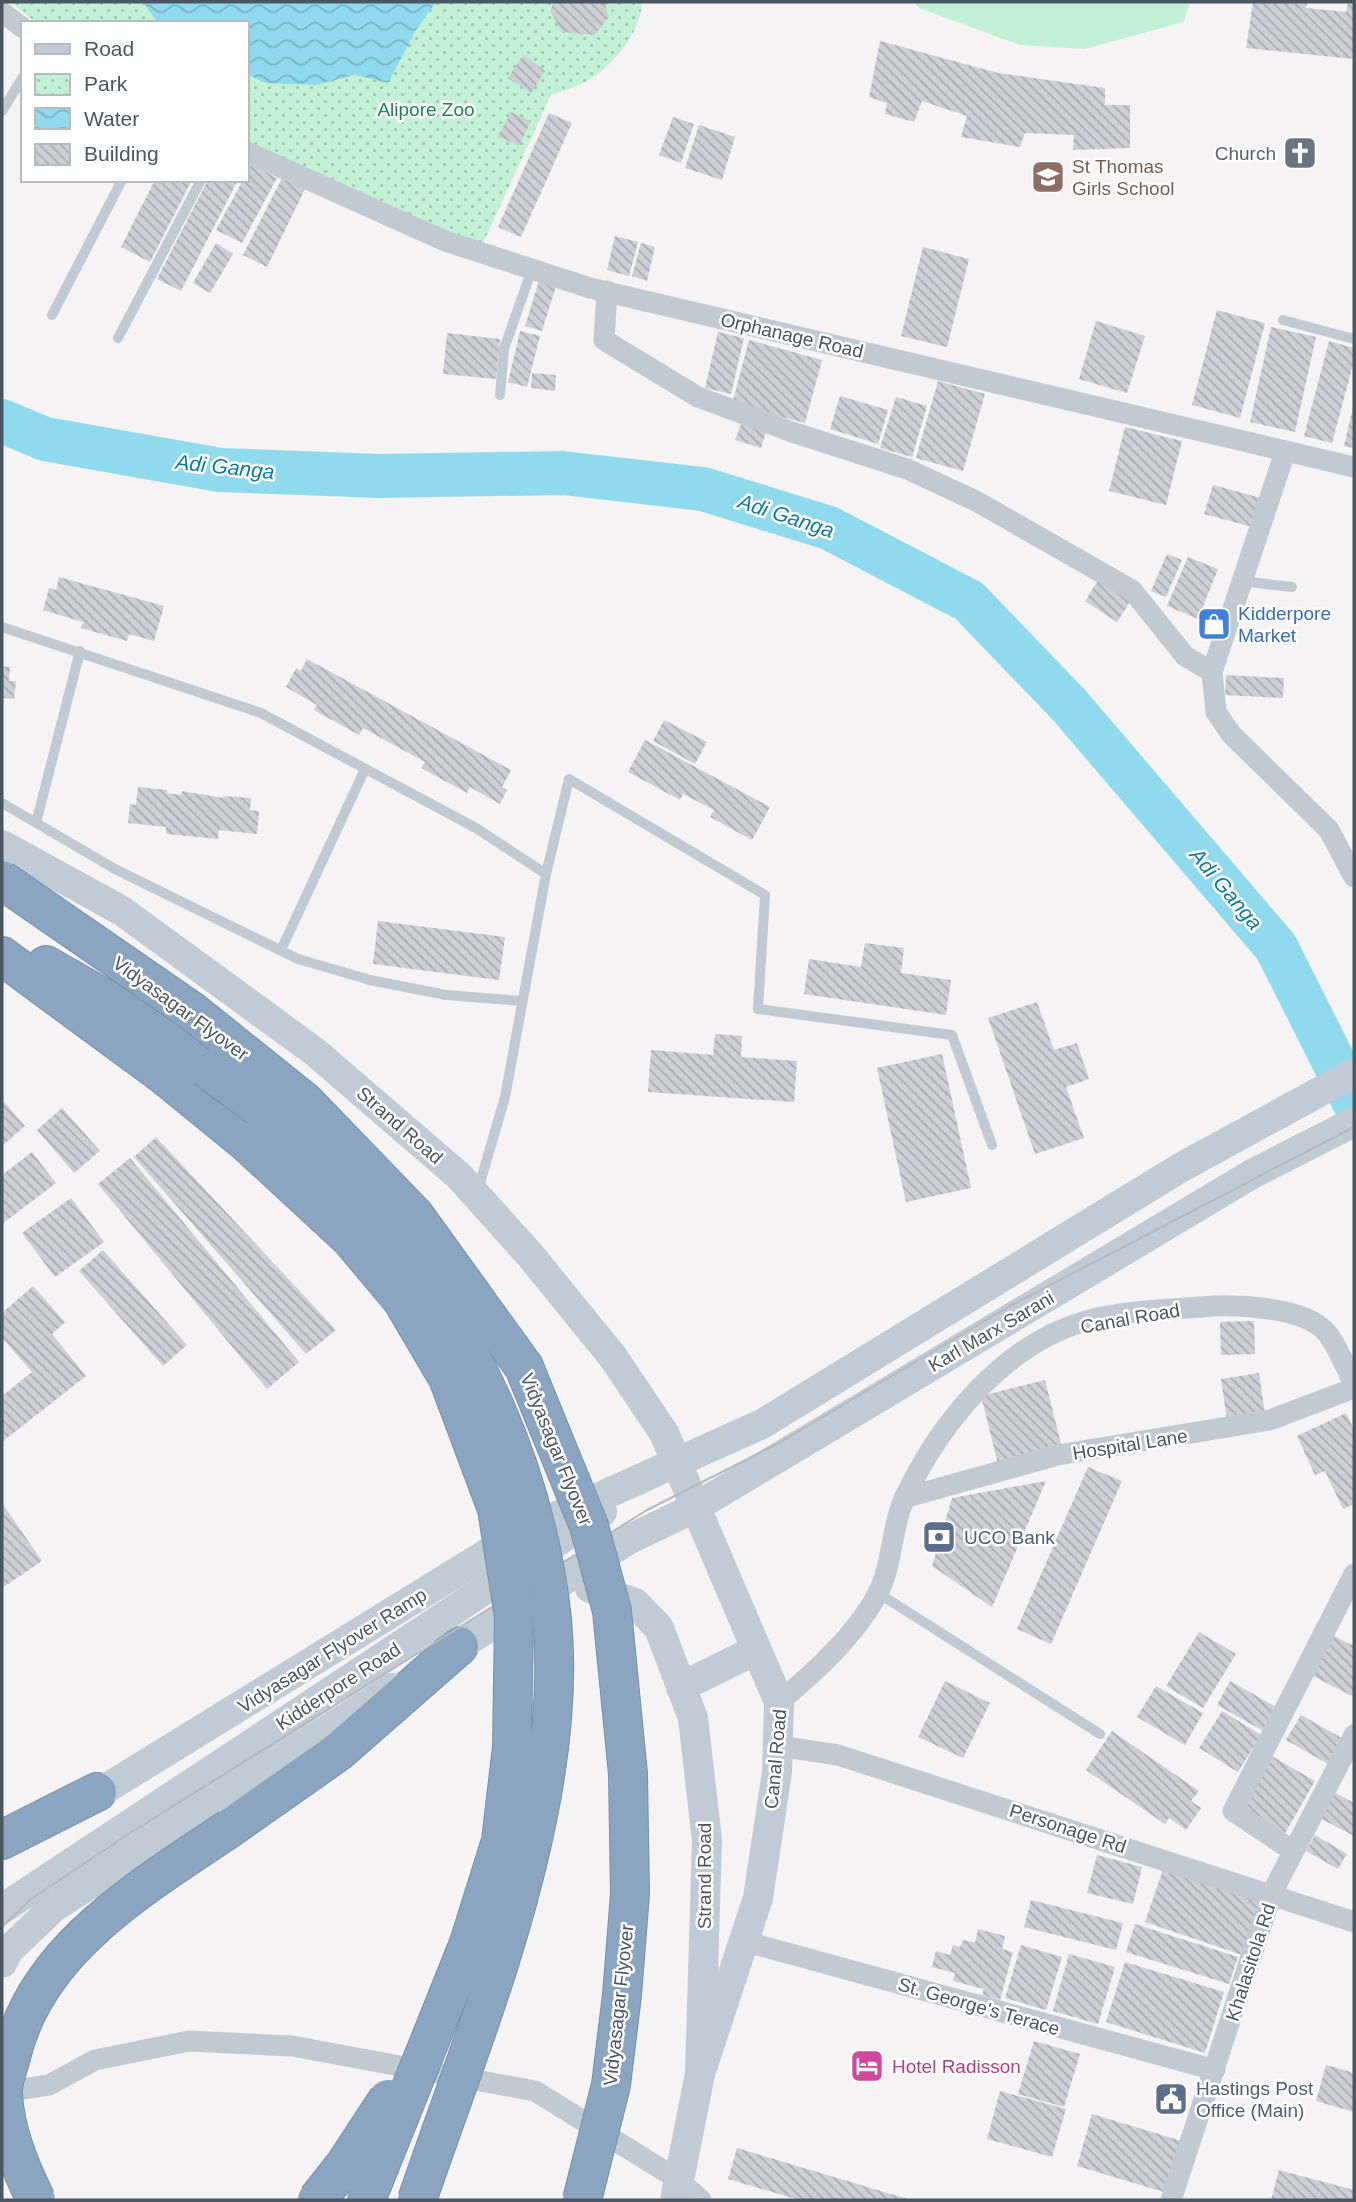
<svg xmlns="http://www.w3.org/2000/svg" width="1356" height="2202" font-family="Arial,sans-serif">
  <defs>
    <pattern id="park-dots" width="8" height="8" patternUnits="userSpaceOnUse" patternTransform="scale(1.75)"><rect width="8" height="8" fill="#c3f1d5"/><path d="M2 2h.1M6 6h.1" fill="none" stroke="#a0c6b0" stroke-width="1.8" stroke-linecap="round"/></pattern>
    <pattern id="water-waves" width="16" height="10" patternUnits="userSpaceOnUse" patternTransform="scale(1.75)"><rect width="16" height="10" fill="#90daee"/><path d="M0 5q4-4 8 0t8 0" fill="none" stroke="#78b4c4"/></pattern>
    <pattern id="building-back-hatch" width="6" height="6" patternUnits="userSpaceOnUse" patternTransform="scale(1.75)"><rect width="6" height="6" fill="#cdcfd5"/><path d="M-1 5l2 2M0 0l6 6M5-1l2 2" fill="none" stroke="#a8abb0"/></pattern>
  </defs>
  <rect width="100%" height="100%" fill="#f5f3f3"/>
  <!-- grass -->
  <path fill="#c3f1d5" d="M913 2H1191L1183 22 1085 49 1020 45 919 8Z"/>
  <!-- park -->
  <path fill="url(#park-dots)" d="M10 2H642C641 31 616 62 592 78 581 86 564 90 551 95L481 248 247 145V23H37Z"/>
  <!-- water -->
  <path fill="url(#water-waves)" d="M143 2H436L416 30 388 83 355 75 315 85 265 83 247 74V23H162L156 20Z"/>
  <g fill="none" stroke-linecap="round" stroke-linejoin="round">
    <!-- river -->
    <path stroke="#90daee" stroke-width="44" d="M2 421 45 439 220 470 379 476 563 473 703 489 829 528 969 601 1069 705 1276 947 1354 1102"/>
  </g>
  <!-- building -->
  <g fill="url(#building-back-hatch)">
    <path d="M554 2H604L609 17 594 35 562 32 550 11Z"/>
    <path d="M1253 2H1307L1306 8 1346 12 1348 2H1354V59L1246 48Z"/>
    <path d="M880 41 998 73 1105 88V105H1130V148L1073 150 1074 135 1025 133 1020 147 961 137 967 116 922 101 914 122 885 114 887 103 869 97Z"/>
    <path d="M523 55 545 71 531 93 508 78Z"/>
    <path d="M511 112 531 121 519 146 498 136Z"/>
    <path d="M549 113 572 123 521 237 498 227Z"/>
    <path d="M673 117 694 124 681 163 659 155Z"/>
    <path d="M699 125 735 137 722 180 685 168Z"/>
    <path d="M251 164 277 178 242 243 216 230 243 180H247Z"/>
    <path d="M282 178 305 189 267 267 243 255Z"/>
    <path d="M155 180H192L150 262 121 247Z"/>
    <path d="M208 180H238L181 291 157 279Z"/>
    <path d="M615 236 638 242 629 276 607 270Z"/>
    <path d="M216 243 233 254 210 293 193 283Z"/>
    <path d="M641 243 655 247 647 281 632 276Z"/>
    <path d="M923 247 969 259 947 347 901 336Z"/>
    <path d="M539 281 556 286 542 331 525 326Z"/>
    <path d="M1217 310 1265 323 1240 418 1192 405Z"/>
    <path d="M1096 321 1145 336 1127 393 1079 379Z"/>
    <path d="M1271 327 1316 337 1295 432 1250 422Z"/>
    <path d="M520 331 540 336 527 387 508 382Z"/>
    <path d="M718 332 744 338 731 394 705 388Z"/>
    <path d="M447 333 500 339 496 379 443 374Z"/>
    <path d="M749 340 822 360 805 423 732 404Z"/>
    <path d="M1329 341 1354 348V361L1332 443 1304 436Z"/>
    <path d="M532 373 556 375 555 391 531 388Z"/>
    <path d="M938 381 985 394 963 471 916 458Z"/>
    <path d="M840 396 888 410 878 444 830 429Z"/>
    <path d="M896 397 927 406 912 457 880 448Z"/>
    <path d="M1353 407H1354V448L1344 446Z"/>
    <path d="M741 424 766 432 761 448 735 440Z"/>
    <path d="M1125 427 1182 441 1166 505 1109 491Z"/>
    <path d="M1213 485 1265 499 1256 528 1204 514Z"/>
    <path d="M1167 554 1182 560 1166 597 1151 591Z"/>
    <path d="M1188 557 1218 569 1198 619 1167 606Z"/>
    <path d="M59 577 164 606 154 641 129 634 127 641 81 628 83 622 43 610 49 588 56 590Z"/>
    <path d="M1099 579 1131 600 1117 622 1085 601Z"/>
    <path d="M307 659 511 770 502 787 507 790 500 804 470 787 467 793 421 768 425 762 363 728 359 735 314 710 317 705 286 687 296 668 301 671Z"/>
    <path d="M2 666 10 667 9 681H16L14 699 2 698Z"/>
    <path d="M1226 675 1284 678 1283 698 1225 695Z"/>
    <path d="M664 720 707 742 695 764 653 741Z"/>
    <path d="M645 740 770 807 752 840 710 817 714 810 683 794 680 800 628 772Z"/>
    <path d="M138 787 167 790V793L181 795 182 791 223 798V796L251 798 250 810 259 811 257 834 219 830 218 839 166 834V827L128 823 130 804 136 805Z"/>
    <path d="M378 921 505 937 499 980 373 964Z"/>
    <path d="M865 943 904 948 901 973 951 980 946 1015 804 994 809 959 861 967Z"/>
    <path d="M1037 1002 1054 1050 1077 1043 1089 1079 1066 1087 1084 1138 1035 1154 988 1018Z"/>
    <path d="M715 1034 742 1036 741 1057 797 1061 794 1102 648 1092 651 1050 713 1055Z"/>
    <path d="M942 1054 971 1188 906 1202 877 1068Z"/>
    <path d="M4 1102 25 1126 2 1146V1104Z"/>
    <path d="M62 1108 100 1151 74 1173 37 1130Z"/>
    <path d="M156 1137 336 1330 306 1354 134 1157Z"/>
    <path d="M32 1152 56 1183 2 1224V1175Z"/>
    <path d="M130 1158 299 1362 267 1389 98 1184Z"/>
    <path d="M71 1198 104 1242 55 1277 22 1233Z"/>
    <path d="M103 1250 187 1345 163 1366 79 1271Z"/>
    <path d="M33 1286 65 1322 52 1334 86 1376 2 1442V1396L32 1372 2 1338V1313Z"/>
    <path d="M1254 1321 1255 1354 1221 1355 1220 1322Z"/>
    <path d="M1259 1373 1265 1414 1227 1420 1221 1379Z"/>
    <path d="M1045 1380 1062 1448 998 1464 981 1396Z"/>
    <path d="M1346 1413 1354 1430V1504L1343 1509 1325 1471 1315 1475 1297 1436Z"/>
    <path d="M1088 1467 1122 1481 1051 1644 1017 1629Z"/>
    <path d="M1046 1481 992 1607 932 1566 952 1498Z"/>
    <path d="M2 1503 42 1561 2 1588Z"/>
    <path d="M1199 1632 1236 1654 1203 1708 1166 1686Z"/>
    <path d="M1328 1633 1354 1646V1697L1307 1673Z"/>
    <path d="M945 1681 990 1703 963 1758 918 1737Z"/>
    <path d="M1230 1681 1278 1708 1265 1732 1217 1705Z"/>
    <path d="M1156 1686 1203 1713 1185 1745 1137 1717Z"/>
    <path d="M1222 1711 1261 1735 1238 1772 1199 1748Z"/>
    <path d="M1301 1715 1342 1738 1328 1764 1286 1740Z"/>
    <path d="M1112 1731 1199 1791 1191 1801 1201 1808 1186 1830 1169 1818 1165 1824 1086 1770Z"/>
    <path d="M1270 1755 1315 1781 1284 1835 1239 1809Z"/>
    <path d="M1330 1790 1354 1803V1836L1316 1816Z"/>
    <path d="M1315 1835 1347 1854 1338 1869 1306 1851Z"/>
    <path d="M1097 1855 1142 1867 1133 1904 1087 1893Z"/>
    <path d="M1164 1867 1261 1900 1242 1955 1145 1922Z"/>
    <path d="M1031 1900 1123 1923 1116 1950 1024 1927Z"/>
    <path d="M1135 1924 1238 1957 1229 1984 1126 1952Z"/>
    <path d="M978 1929 1005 1936 1002 1949 1013 1952 1000 2000 982 1995 984 1989 953 1981 955 1973 932 1967 936 1951 950 1955 953 1945 960 1947 963 1940 975 1943Z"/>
    <path d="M1021 1945 1062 1957 1046 2010 1005 1998Z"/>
    <path d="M1069 1954 1115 1967 1098 2024 1053 2011Z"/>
    <path d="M1125 1962 1224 1992 1205 2053 1106 2022Z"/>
    <path d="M1034 2041 1080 2054 1064 2107 1018 2094Z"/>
    <path d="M1326 2065 1354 2073V2112L1316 2101Z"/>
    <path d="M1000 2091 1066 2109 1052 2157 987 2139Z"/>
    <path d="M1092 2114 1182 2141 1167 2193 1077 2166Z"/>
    <path d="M737 2148 911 2200H799L728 2179Z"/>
    <path d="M1279 2170 1354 2190V2200H1271Z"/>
  </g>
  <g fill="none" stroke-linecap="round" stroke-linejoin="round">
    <defs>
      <g id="highway">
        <path d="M2 956 165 1076 246 1142"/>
        <path d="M46 965 109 1001 206 1068"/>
        <path d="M230 1828 338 1752 459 1646"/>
        <path d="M2 1840 97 1792"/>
      </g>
    </defs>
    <!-- highway casing -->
    <use href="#highway" stroke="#7690ad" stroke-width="40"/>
    <!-- lane -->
    <g stroke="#c1cad2" stroke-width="10">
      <path d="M2 111 23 77"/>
      <path d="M52 315 122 180"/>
      <path d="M1283 320 1354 339"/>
      <path d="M118 338 201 180"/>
      <path d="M500 395 504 349 532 269"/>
      <path d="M1241 581 1292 587"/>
      <path d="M2 627 261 713 476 828 546 874"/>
      <path d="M2 803 115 869 298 959 370 980 446 995 522 1001"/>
      <path d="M36 823 80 651"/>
      <path d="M281 950 365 769"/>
      <path d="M478 1190 505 1097 546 874 569 779 765 895 758 1009 952 1035 992 1145"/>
      <path d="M878 1593 1100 1734"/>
    </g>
    <!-- street -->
    <g stroke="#c1cad2" stroke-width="21">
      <path d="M2 12 23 28"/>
      <path d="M247 152 445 241 590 288 1354 467"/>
      <path d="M607 291 604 340 698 397 792 432 907 469 976 501 1132 590 1185 656 1212 672"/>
      <path d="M1285 452 1212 672 1216 712 1231 734 1329 830 1354 877"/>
      <path d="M904 1498 1058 1455 1270 1420 1354 1388"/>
      <path d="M779 1702C814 1673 856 1635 878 1593 893 1564 891 1527 905 1497 940 1423 1004 1344 1086 1321 1122 1311 1163 1310 1201 1307 1233 1304 1305 1306 1327 1333 1338 1347 1346 1368 1354 1384"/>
      <path d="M779 1746 838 1755 1354 1922"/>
      <path d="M1293 1851 1233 1811 1354 1574"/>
      <path d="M743 1941 1215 2070"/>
      <path d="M2 2092 49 2085 95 2060 189 2041 292 2046 535 2091 679 2180 701 2200"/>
      <path d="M1171 2200 1272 1893 1354 1735"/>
    </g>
    <!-- secondary -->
    <g stroke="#c1cbd6" stroke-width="30">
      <path d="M2 845 122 911 315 1052 459 1176 530 1255 613 1357 664 1433 779 1702 777 1772 758 1898 700 2074"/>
      <path d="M590 1588 635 1603 659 1628 693 1718 707 1840 700 2074 675 2200"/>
      <path d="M440 1658 628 1540 694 1508 1252 1174 1354 1122"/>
      <path d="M681 1687 756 1650"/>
      <path d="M81 1804 522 1532 762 1424 1180 1168 1354 1073"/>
      <path d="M2 1909 602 1512"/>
      <path d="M2 1963 9 1950 53 1908 392 1688"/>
    </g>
    <!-- highway -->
    <use href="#highway" stroke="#8ba5c1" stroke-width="38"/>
    <!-- tram -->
    <path stroke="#b5b8bd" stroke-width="2" d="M2 1927 30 1900 130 1833 647 1510 779 1443 1008 1307 1354 1127"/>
    <defs>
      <g id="highway-bridge">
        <path d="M2 880 193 1012 304 1101 415 1216 524 1367 589 1526 612 1611 628 1774 630 1894 622 1995 611 2085 582 2200"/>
        <path d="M206 1068C234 1090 266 1110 292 1135 321 1162 350 1191 377 1221 474 1331 536 1474 552 1619 558 1681 551 1749 539 1810 513 1944 461 2072 417 2200"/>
        <path d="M246 1142 350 1238 402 1300 448 1378 497 1509 514 1616 512 1747 501 1841 469 1943 366 2200"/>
        <path d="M36 2200C20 2167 5 2132 3 2094 2 2083 8 2069 11 2057 36 1948 143 1887 230 1828"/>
        <path d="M317 2200 344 2166 388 2099"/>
      </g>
    </defs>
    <!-- highway-bridge casing -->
    <use href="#highway-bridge" stroke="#7690ad" stroke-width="40" stroke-linecap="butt"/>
    <!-- highway-bridge -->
    <use href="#highway-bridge" stroke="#8ba5c1" stroke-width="38"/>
  </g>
  <!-- icons -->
  <defs>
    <symbol id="church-square" viewBox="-11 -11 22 22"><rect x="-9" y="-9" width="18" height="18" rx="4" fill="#6b7280" stroke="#fff"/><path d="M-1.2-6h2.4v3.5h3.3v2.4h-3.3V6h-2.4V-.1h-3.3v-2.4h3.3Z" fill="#fff"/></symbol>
    <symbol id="school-square" viewBox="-11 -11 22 22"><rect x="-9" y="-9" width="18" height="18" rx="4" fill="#8d6e63" stroke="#fff"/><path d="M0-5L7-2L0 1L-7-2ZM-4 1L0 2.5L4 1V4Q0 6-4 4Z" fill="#fff"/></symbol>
    <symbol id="shop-square" viewBox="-11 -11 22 22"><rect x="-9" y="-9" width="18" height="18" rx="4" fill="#3f7fe0" stroke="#fff"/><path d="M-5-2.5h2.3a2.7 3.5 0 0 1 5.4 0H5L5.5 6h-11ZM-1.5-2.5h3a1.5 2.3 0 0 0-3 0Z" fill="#fff"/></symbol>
    <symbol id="bank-square" viewBox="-11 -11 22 22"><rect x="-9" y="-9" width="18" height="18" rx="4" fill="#5c6f8a" stroke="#fff"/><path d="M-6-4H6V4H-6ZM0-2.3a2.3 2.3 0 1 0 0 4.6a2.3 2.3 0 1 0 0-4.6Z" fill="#fff"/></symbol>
    <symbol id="hotel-square" viewBox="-11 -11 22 22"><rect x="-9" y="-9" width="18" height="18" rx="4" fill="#d1479c" stroke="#fff"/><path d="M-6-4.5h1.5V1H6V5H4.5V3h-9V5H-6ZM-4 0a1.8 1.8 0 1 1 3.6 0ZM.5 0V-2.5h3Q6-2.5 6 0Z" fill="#fff"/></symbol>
    <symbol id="civic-square" viewBox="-11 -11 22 22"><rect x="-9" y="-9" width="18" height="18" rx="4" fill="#5c6f8a" stroke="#fff"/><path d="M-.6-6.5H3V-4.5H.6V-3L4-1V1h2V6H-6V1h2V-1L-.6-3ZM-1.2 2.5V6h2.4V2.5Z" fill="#fff"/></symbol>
  </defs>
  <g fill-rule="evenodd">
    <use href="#church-square" x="1281" y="134" width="38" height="38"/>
    <use href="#school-square" x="1029" y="158" width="38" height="38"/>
    <use href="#shop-square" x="1195" y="605" width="38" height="38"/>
    <use href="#bank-square" x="920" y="1518" width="38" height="38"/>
    <use href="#hotel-square" x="848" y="2047" width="38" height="38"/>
    <use href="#civic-square" x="1152" y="2080" width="38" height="38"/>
  </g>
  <g text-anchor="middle" stroke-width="5" stroke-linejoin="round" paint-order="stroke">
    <!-- park labels -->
    <g font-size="19" fill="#17864f" stroke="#fff">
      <text x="426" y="116">Alipore Zoo</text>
    </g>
    <!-- worship labels -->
    <g font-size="19" fill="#5b616d" stroke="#fff" text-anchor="end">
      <text x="1276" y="160">Church</text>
    </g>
    <!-- education labels -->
    <g font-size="19" fill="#785e54" stroke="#fff" text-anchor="start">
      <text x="1072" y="173">St Thomas<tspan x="1072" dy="22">Girls School</tspan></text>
    </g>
    <!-- street labels -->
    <g font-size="19" fill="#4a5661" stroke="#fff">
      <text transform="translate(792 335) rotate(13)" y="7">Orphanage Road</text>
      <text transform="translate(181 1008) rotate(36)" y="7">Vidyasagar Flyover</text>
      <text transform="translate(400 1125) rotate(41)" y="7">Strand Road</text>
      <text transform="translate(1130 1318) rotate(-10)" y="7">Canal Road</text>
      <text transform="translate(991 1331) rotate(-30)" y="7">Karl Marx Sarani</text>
      <text transform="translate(1130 1444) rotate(-9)" y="7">Hospital Lane</text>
      <text transform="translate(557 1449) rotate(68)" y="7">Vidyasagar Flyover</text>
      <text transform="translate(332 1650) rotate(-32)" y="7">Vidyasagar Flyover Ramp</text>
      <text transform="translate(338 1686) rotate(-33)" y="7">Kidderpore Road</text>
      <text transform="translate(775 1759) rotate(-85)" y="7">Canal Road</text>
      <text transform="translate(1068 1828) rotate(18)" y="7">Personage Rd</text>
      <text transform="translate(704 1876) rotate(-90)" y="7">Strand Road</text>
      <text transform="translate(1250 1962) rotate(-72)" y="7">Khalasitola Rd</text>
      <text transform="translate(618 2005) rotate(-84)" y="7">Vidyasagar Flyover</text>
      <text transform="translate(979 2006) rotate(16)" y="7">St. George's Terace</text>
    </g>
    <!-- shop labels -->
    <g font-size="19" fill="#366cbe" stroke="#fff" text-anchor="start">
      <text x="1238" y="620">Kidderpore<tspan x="1238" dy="22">Market</tspan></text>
    </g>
    <!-- service labels -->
    <g font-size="19" fill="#4e5e75" stroke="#fff" text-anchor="start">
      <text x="964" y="1544">UCO Bank</text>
      <text x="1196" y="2095">Hastings Post<tspan x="1196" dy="22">Office (Main)</tspan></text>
    </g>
    <!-- hotel labels -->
    <g font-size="19" fill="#b23c85" stroke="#fff" text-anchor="start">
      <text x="892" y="2073">Hotel Radisson</text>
    </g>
    <!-- water labels -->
    <g font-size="21" font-style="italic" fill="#0c7c9b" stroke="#fff">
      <text transform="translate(225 467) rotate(6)" y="7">Adi Ganga</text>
      <text transform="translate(786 516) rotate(18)" y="7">Adi Ganga</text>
      <text transform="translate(1226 889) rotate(50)" y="7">Adi Ganga</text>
    </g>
  </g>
  <!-- border -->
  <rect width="1356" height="2202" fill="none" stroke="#4a5661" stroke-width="7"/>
  <!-- legend -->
  <rect x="21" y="21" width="228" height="161" fill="#ffffff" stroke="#b7bbc0" stroke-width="2"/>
  <rect x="35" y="44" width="35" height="10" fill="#c1cbd6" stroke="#b7bbc0" stroke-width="2"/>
  <text x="84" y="56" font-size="21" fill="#4a5661">Road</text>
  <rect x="35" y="74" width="35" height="21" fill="url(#park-dots)" stroke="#b7bbc0" stroke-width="2"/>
  <text x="84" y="91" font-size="21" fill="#4a5661">Park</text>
  <rect x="35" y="108" width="35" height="21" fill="url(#water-waves)" stroke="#b7bbc0" stroke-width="2"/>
  <text x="84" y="126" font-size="21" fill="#4a5661">Water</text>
  <rect x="35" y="144" width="35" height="21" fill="url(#building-back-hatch)" stroke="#b7bbc0" stroke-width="2"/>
  <text x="84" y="161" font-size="21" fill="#4a5661">Building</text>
</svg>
